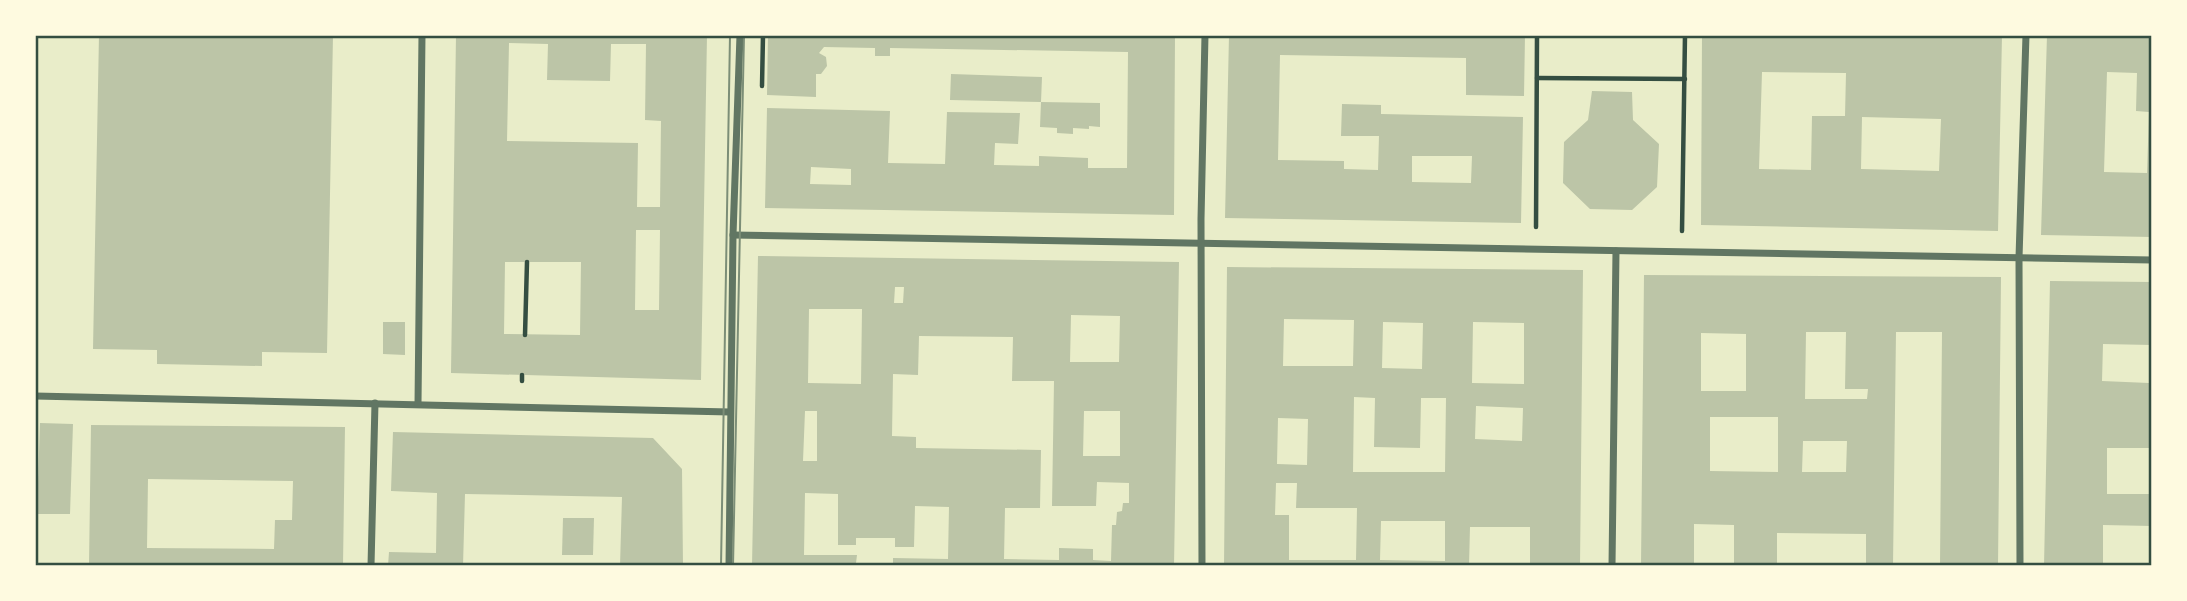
<svg xmlns="http://www.w3.org/2000/svg" width="2187" height="601" font-family="'Exo 2',sans-serif">
  <rect width="100%" height="100%" fill="#e9edc9"/>
  <!-- building -->
  <g fill="#bcc5a7" fill-rule="evenodd">
    <path d="M99 35H333L327 353 262 352V366L157 364V350L93 349Z"/>
    <path d="M456 35H707L701 380 451 373ZM509 43 548 44 547 80 610 81 611 44H646L645 120 661 121 660 207H637L638 143 507 141ZM636 230H660L659 310H635ZM505 262H581L580 335 504 334Z"/>
    <path d="M768 35H1175L1174 215 765 208 767 108 890 111 888 163 945 164 947 112 1020 113 1018 144 995 143 994 165 1039 166V156L1088 158V168H1127L1128 52 890 48V56H875V48L824 47 819 53 826 57 827 66 821 74H816V97L767 95ZM811 167 851 169V185L810 184Z"/>
    <path d="M1229 35H1525L1524 96 1466 95V58L1280 55 1278 160 1344 161V169L1378 170 1379 136H1341L1342 104 1381 105V114L1523 117 1521 223 1225 218ZM1412 156H1472L1471 183 1412 182Z"/>
    <path d="M1702 35H2002L1998 231 1701 225ZM1762 72 1846 73 1845 116H1812L1811 170 1759 169ZM1862 117 1941 119 1939 171 1861 169Z"/>
    <path d="M2047 35H2152V237L2041 235ZM2107 72 2137 73 2136 111 2149 112 2147 173 2104 172Z"/>
    <path d="M951 74 1042 77 1041 102 1100 103V127L1089 126V129L1073 128V134L1057 133V128L1040 127 1041 102 950 100Z"/>
    <path d="M1592 91 1632 92 1633 120 1659 144 1657 187 1632 210 1590 209 1563 183 1564 142 1588 120Z"/>
    <path d="M758 256 1179 262 1174 566H752ZM895 287H904L903 303H894ZM809 309H862L861 384 808 383ZM1071 315 1120 316 1119 362H1070ZM919 336 1013 337 1012 381H1054L1052 506H1096L1097 482 1129 483V503H1123L1122 511 1117 512 1116 525H1112L1111 561 1093 560V549L1059 548V560L1004 559 1005 508H1040L1041 450 916 448V437L892 436 893 374 918 375ZM805 411H817V461H803ZM1084 411H1120V456H1083ZM805 493 838 494V545H856V538H895V547H914L915 506 949 507 948 559 893 558V564L856 563 857 555H804Z"/>
    <path d="M1227 267 1583 270 1580 566H1530V527H1470L1469 566H1224ZM1284 319 1354 320 1353 366H1283ZM1383 322 1423 323 1422 369 1382 368ZM1473 322 1524 323V384L1472 383ZM1354 397 1375 398 1374 447 1420 448 1421 398H1446L1445 472H1353ZM1476 406 1523 408 1522 441 1475 439ZM1278 418 1308 419 1307 465 1277 464ZM1276 483H1297L1296 508H1357L1356 560H1289V515H1275ZM1381 521H1445V561L1380 560Z"/>
    <path d="M1644 275 2001 277 1998 566H1940L1942 332H1896L1893 566H1866V534L1777 533V566H1734V525L1694 524V566H1641ZM1806 332H1846L1845 389H1868L1867 399H1805ZM1701 333 1746 334V391H1701ZM1710 417H1778V472L1710 471ZM1803 441H1847L1846 472H1802Z"/>
    <path d="M2050 281 2152 282V345L2103 344 2102 381 2149 383 2150 349H2152V448H2107V494H2152V526L2103 525V566H2044Z"/>
    <path d="M383 322H405V355L383 354Z"/>
    <path d="M40 423 73 424 70 514H37Z"/>
    <path d="M91 425 345 427 343 566H89ZM148 479 293 481 292 520H275L274 549 147 548Z"/>
    <path d="M393 432 653 438 682 469 683 566H620L622 497 465 494 463 566H388L389 552 436 553 437 493 391 491Z"/>
    <path d="M563 518H594L593 555H562Z"/>
  </g>
  <g fill="none" stroke-linecap="round" stroke-linejoin="round">
    <!-- path -->
    <g stroke="#344e41" stroke-width="4.5">
      <path d="M1537 78 1685 79"/>
      <path d="M762 86 763 35"/>
      <path d="M1536 227 1537 35"/>
      <path d="M1682 231 1685 35"/>
      <path d="M525 335 527 262"/>
      <path d="M522 381V375"/>
    </g>
    <!-- minor -->
    <g stroke="#617663" stroke-width="7">
      <path d="M733 235 2152 260"/>
      <path d="M35 396 730 412"/>
      <path d="M418 404 422 35"/>
      <path d="M371 566 375 403"/>
      <path d="M729 566 733 235 740 35"/>
      <path d="M1202 566 1201 219 1205 35"/>
      <path d="M1612 566 1616 251"/>
      <path d="M2020 566 2019 258 2026 35"/>
    </g>
    <!-- tram -->
    <g stroke="#7c8e77" stroke-width="2">
      <path d="M721 566 730 35"/>
      <path d="M733 566 744 35"/>
    </g>
  </g>
  <!-- border -->
  <rect width="2187" height="601" fill="none" stroke="#fefae0" stroke-width="74"/>
  <rect x="37" y="37" width="2113" height="527" fill="none" stroke="#344e41" stroke-width="2.5"/>
</svg>
